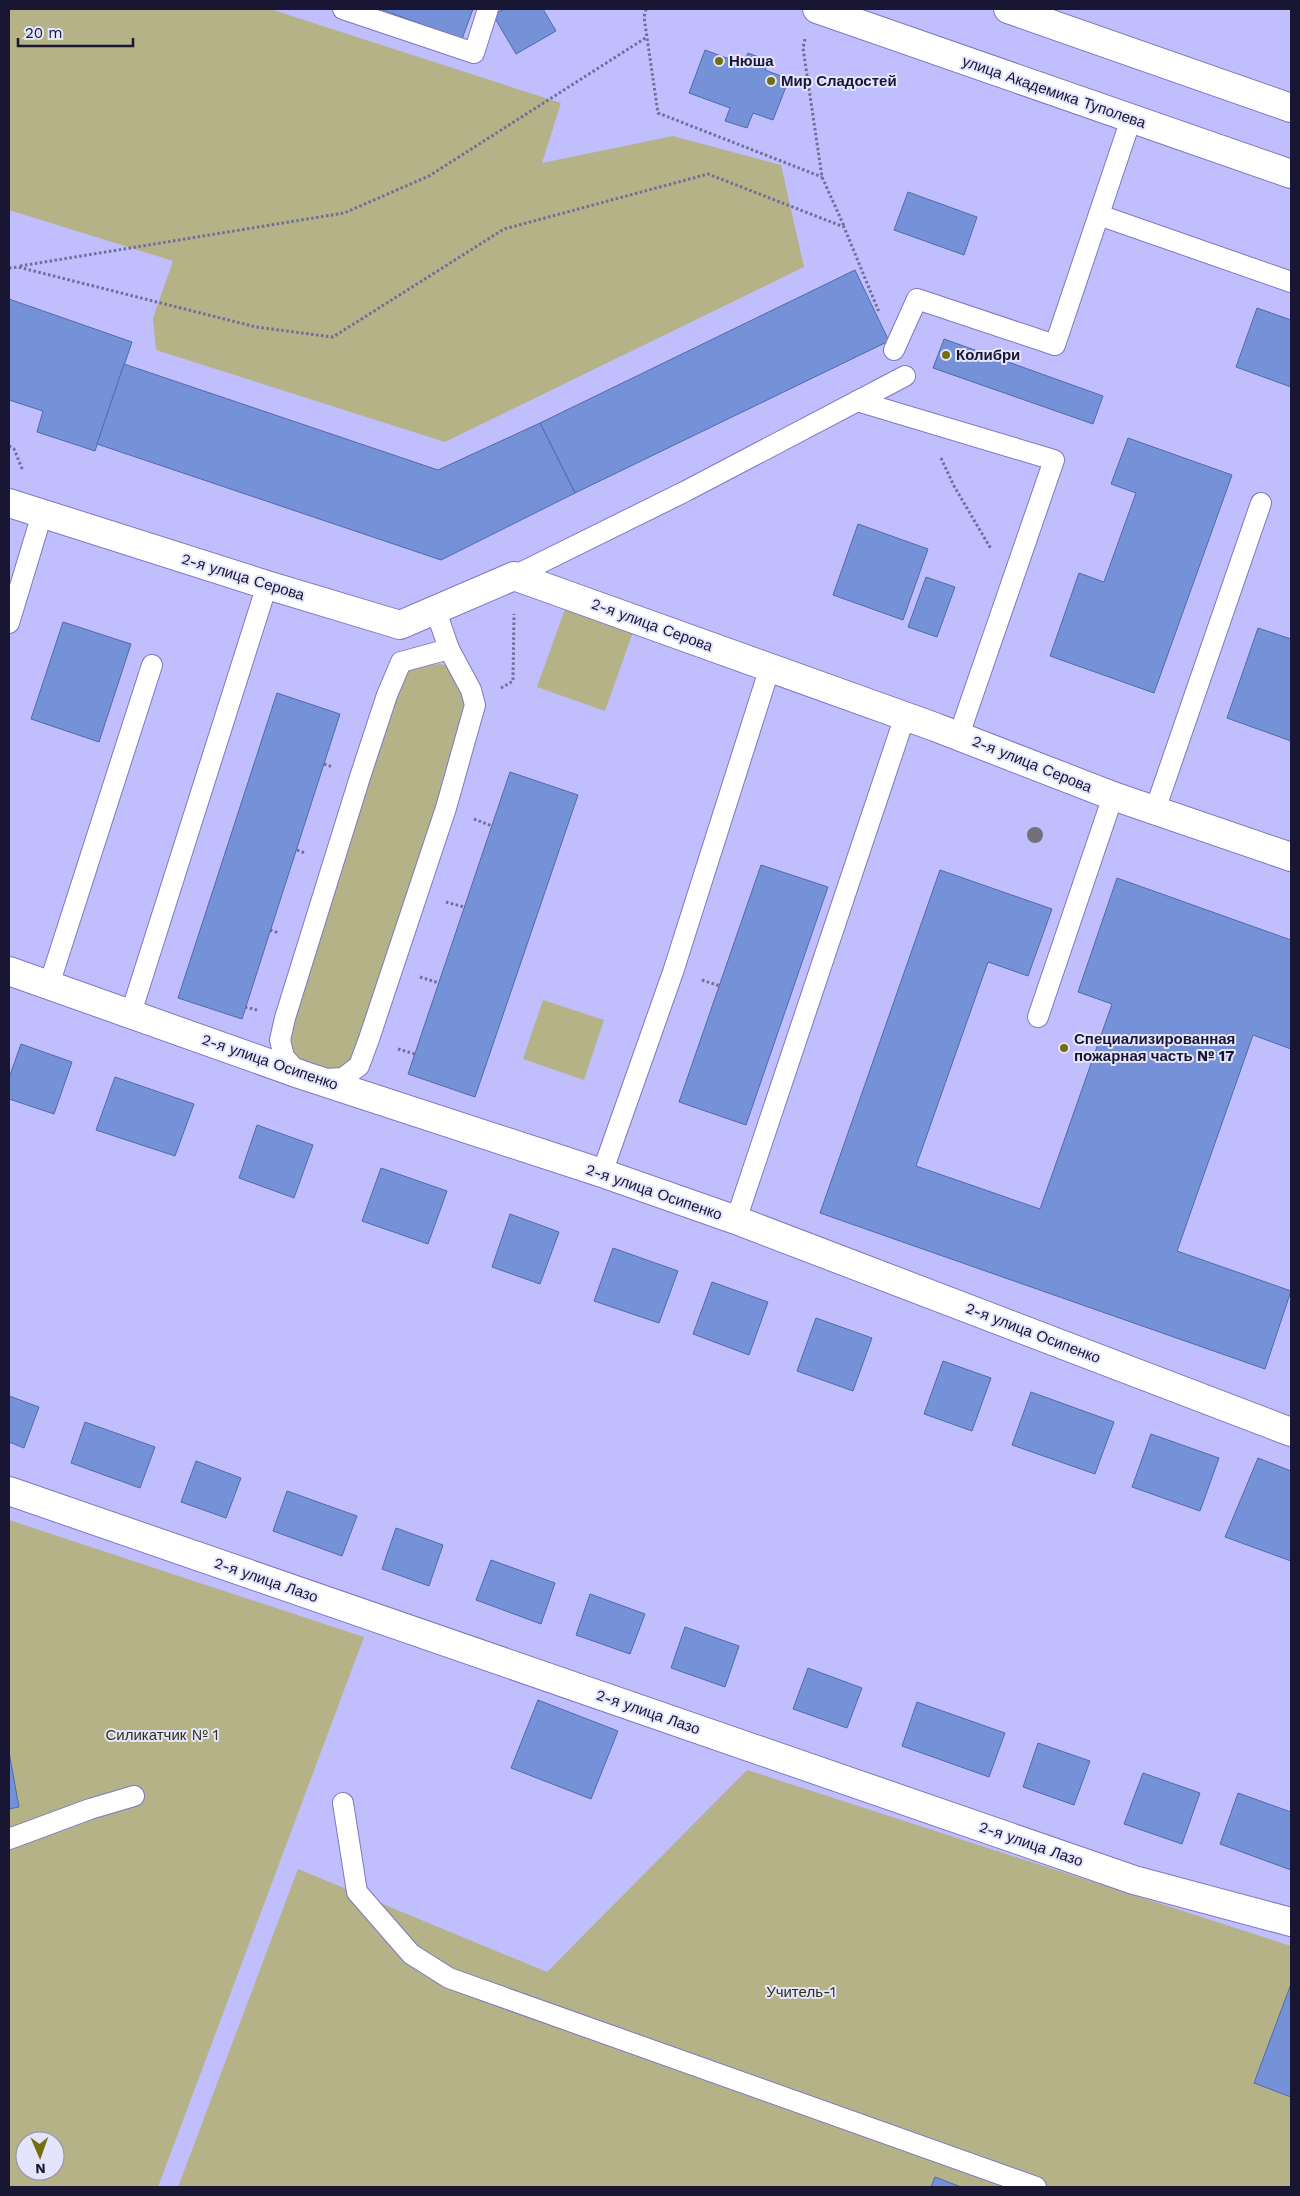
<svg xmlns="http://www.w3.org/2000/svg" width="1300" height="2196" font-family="'Work Sans',sans-serif">
  <rect width="100%" height="100%" fill="#c1befd"/>
  <!-- green -->
  <g fill="#b4b286" fill-rule="evenodd">
    <path d="M9 9H270L561 103 542 163 673 136 781 165 804 267 445 442 156 350 153 318 173 261 9 210Z"/>
    <path d="M565 609 633 632 605 711 537 687Z"/>
    <path d="M439 664 450 666 471 690 359 1066 335 1075 289 1058 285 1018 399 668Z"/>
    <path d="M543 1000 604 1020 584 1080 523 1059Z"/>
    <path d="M9 1520 364 1637 158 2187H9ZM25 2141H55V2171H25Z"/>
    <path d="M747 1770 1291 1946V2187H178L298 1869 547 1972Z"/>
  </g>
  <!-- building -->
  <g fill="#7591d7" stroke="#506aad">
    <path d="M380 9H473L462 39Z"/>
    <path d="M504 9H543L556 31 516 54 493 15Z"/>
    <path d="M705 50 743 64 748 53 769 61 765 70 789 79 773 120 753 113 747 128 725 121 730 108 689 93Z"/>
    <path d="M908 192 977 217 964 255 894 230Z"/>
    <path d="M855 270 889 341 575 493 540 423Z"/>
    <path d="M9 299 132 342 95 451 37 432 43 411 9 400Z"/>
    <path d="M1257 308 1291 320V387L1236 367Z"/>
    <path d="M944 339 1103 396 1093 424 933 368Z"/>
    <path d="M124 364 438 470 540 423 575 493 441 560 97 444Z"/>
    <path d="M1128 438 1232 475 1154 693 1050 656 1079 573 1104 582 1136 493 1111 484Z"/>
    <path d="M858 524 928 549 903 620 833 595Z"/>
    <path d="M926 577 955 587 937 637 908 627Z"/>
    <path d="M63 622 131 644 99 742 31 719Z"/>
    <path d="M1258 628 1291 639V741L1227 718Z"/>
    <path d="M277 693 340 714 242 1019 178 998Z"/>
    <path d="M510 772 578 795 475 1097 408 1074Z"/>
    <path d="M761 865 828 887 746 1125 679 1102Z"/>
    <path d="M940 870 1052 909 1028 976 988 962 916 1166 1040 1209 1112 1004 1078 992 1117 878 1291 940V1049L1253 1035 1177 1251 1291 1291 1265 1369 820 1213Z"/>
    <path d="M21 1044 72 1062 54 1114 9 1099V1078Z"/>
    <path d="M115 1077 194 1104 175 1156 96 1130Z"/>
    <path d="M257 1125 313 1145 294 1198 239 1178Z"/>
    <path d="M381 1168 447 1191 428 1244 362 1221Z"/>
    <path d="M510 1214 559 1232 540 1284 492 1267Z"/>
    <path d="M613 1248 678 1271 659 1323 594 1301Z"/>
    <path d="M712 1282 768 1302 749 1355 693 1334Z"/>
    <path d="M816 1318 872 1338 853 1391 797 1371Z"/>
    <path d="M943 1361 991 1378 972 1431 924 1414Z"/>
    <path d="M1031 1392 1114 1422 1095 1474 1012 1445Z"/>
    <path d="M9 1396 39 1407 24 1448 9 1442Z"/>
    <path d="M85 1422 155 1447 140 1488 71 1463Z"/>
    <path d="M1151 1434 1219 1458 1200 1511 1132 1487Z"/>
    <path d="M1258 1458 1291 1471V1561L1225 1537Z"/>
    <path d="M196 1461 241 1478 226 1518 181 1502Z"/>
    <path d="M287 1491 357 1516 342 1556 273 1531Z"/>
    <path d="M396 1528 443 1545 429 1586 382 1569Z"/>
    <path d="M491 1560 555 1583 541 1624 476 1600Z"/>
    <path d="M590 1594 645 1614 630 1654 576 1635Z"/>
    <path d="M685 1627 739 1646 725 1687 671 1668Z"/>
    <path d="M808 1668 862 1688 847 1728 793 1709Z"/>
    <path d="M538 1700 618 1731 591 1799 511 1768Z"/>
    <path d="M917 1702 1005 1733 989 1777 902 1746Z"/>
    <path d="M1038 1743 1090 1761 1074 1805 1023 1787Z"/>
    <path d="M9 1752 19 1807 9 1809Z"/>
    <path d="M1143 1773 1200 1793 1182 1844 1124 1824Z"/>
    <path d="M1238 1793 1291 1812V1870L1220 1844Z"/>
    <path d="M1291 1984V2097L1254 2083Z"/>
    <path d="M935 2177 961 2187H931Z"/>
  </g>
  <g fill="none" stroke-linecap="round" stroke-linejoin="round">
    <defs>
      <g id="service">
        <path d="M343 9 474 53 488 9"/>
        <path d="M1099 215 1291 282"/>
        <path d="M894 350 917 299 1055 345 1131 119"/>
        <path d="M857 401 1054 460 959 735"/>
        <path d="M514 576 686 491 905 376"/>
        <path d="M436 611 449 649"/>
        <path d="M9 623 42 514"/>
        <path d="M449 649 471 690 475 705 446 808 369 1039 359 1066 343 1078 326 1079 302 1075 293 1067 284 1057 280 1040 285 1018 360 777 387 695 401 662Z"/>
        <path d="M1155 810 1261 503"/>
        <path d="M49 985 152 665"/>
        <path d="M131 1013 267 585"/>
        <path d="M1038 1017 1113 796"/>
        <path d="M602 1173 673 972 770 667"/>
        <path d="M736 1220 905 716"/>
        <path d="M343 1803 357 1892 411 1954 449 1978 1036 2187"/>
        <path d="M9 1839 90 1809 134 1796"/>
      </g>
      <g id="minor">
        <path d="M9 503 267 585 400 625 514 576 935 727 1113 796 1291 857"/>
        <path d="M9 971 302 1075 602 1173 736 1220 1291 1432"/>
        <path d="M9 1491 1134 1880 1291 1922"/>
      </g>
      <g id="primary">
        <path d="M817 9 1291 174"/>
        <path d="M1008 9 1291 108"/>
      </g>
    </defs>
    <!-- service casing -->
    <use href="#service" stroke="#7e78c1" stroke-width="22"/>
    <!-- minor casing -->
    <use href="#minor" stroke="#7e78c1" stroke-width="30"/>
    <!-- primary casing -->
    <use href="#primary" stroke="#7e78c1" stroke-width="30"/>
    <!-- path -->
    <g stroke="#706d9b" stroke-width="3" stroke-dasharray="2.5 2.5" stroke-linecap="butt">
      <path d="M646 9 644 17 658 113 822 177"/>
      <path d="M805 39 803 48 822 177 844 226"/>
      <path d="M20 266 344 213 429 176 647 37"/>
      <path d="M9 268 18 267 256 327 333 337 504 229 708 174 844 227 879 312"/>
      <path d="M9 446 14 449 23 471"/>
      <path d="M941 458 954 486 991 549"/>
      <path d="M501 688 513 681 514 614"/>
      <path d="M324 764 333 767"/>
      <path d="M474 819 492 826"/>
      <path d="M297 850 305 853"/>
      <path d="M446 902 464 907"/>
      <path d="M270 930 279 933"/>
      <path d="M420 977 439 983"/>
      <path d="M702 980 720 986"/>
      <path d="M245 1007 257 1010"/>
      <path d="M398 1049 415 1054"/>
    </g>
    <!-- service -->
    <use href="#service" stroke="#fff" stroke-width="20"/>
    <!-- minor -->
    <use href="#minor" stroke="#fff" stroke-width="28"/>
    <!-- primary -->
    <use href="#primary" stroke="#fff" stroke-width="28"/>
  </g>
  <!-- trees -->
  <circle fill="#72707b" cx="1035" cy="835" r="8"/>
  <!-- markers -->
  <g fill="#736f0f" stroke="#e4e4fc" stroke-width="2">
    <circle cx="719" cy="61" r="5"/>
    <circle cx="771" cy="81" r="5"/>
    <circle cx="946" cy="355" r="5"/>
    <circle cx="1064" cy="1048" r="5"/>
  </g>
  <g text-anchor="middle" stroke-width="4" stroke-linejoin="round" paint-order="stroke">
    <!-- poi labels -->
    <g font-size="15" font-weight="bold" fill="#191633" stroke="#e4e4fc" text-anchor="start">
      <text x="729" y="66">Нюша</text>
      <text x="781" y="86">Мир Сладостей</text>
      <text x="956" y="360">Колибри</text>
      <text x="1074" y="1044">Специализированная<tspan x="1074" dy="17">пожарная часть № 17</tspan></text>
    </g>
    <!-- street labels -->
    <g font-size="15" fill="#191633" stroke="#e4e4fc">
      <text transform="translate(1054 92) rotate(19)" y="5">улица Академика Туполева</text>
      <text transform="translate(243 577) rotate(17)" y="5">2-я улица Серова</text>
      <text transform="translate(652 625) rotate(20)" y="5">2-я улица Серова</text>
      <text transform="translate(1032 764) rotate(22)" y="5">2-я улица Серова</text>
      <text transform="translate(270 1062) rotate(19)" y="5">2-я улица Осипенко</text>
      <text transform="translate(654 1192) rotate(19)" y="5">2-я улица Осипенко</text>
      <text transform="translate(1033 1333) rotate(21)" y="5">2-я улица Осипенко</text>
      <text transform="translate(266 1580) rotate(19)" y="5">2-я улица Лазо</text>
      <text transform="translate(648 1712) rotate(19)" y="5">2-я улица Лазо</text>
      <text transform="translate(1031 1844) rotate(19)" y="5">2-я улица Лазо</text>
    </g>
    <!-- park labels -->
    <g font-size="15" fill="#313010" stroke="#e4e4fc">
      <text x="162" y="1740">Силикатчик № 1</text>
      <text x="801" y="1997">Учитель-1</text>
    </g>
  </g>
  <!-- border -->
  <rect width="1300" height="2196" fill="none" stroke="#191633" stroke-width="20"/>
  <!-- north arrow -->
  <g transform="translate(40 2156) rotate(178)"><circle r="24" fill="#e4e4fc" stroke="#9392ac"/>
  <path d="M0-4L9 19L0 12L-9 19Z" fill="#736f0f"/>
  <text y="-8" font-size="14" font-weight="bold" text-anchor="middle" fill="#191633">N</text>
  </g>
  <!-- scale -->
  <path d="M18 38v8h115v-8" fill="none" stroke="#191633" stroke-width="2.5"/>
  <text x="25" y="38" font-size="15" fill="#191633" stroke="#e4e4fc" stroke-width="4" paint-order="stroke">20 m</text>
</svg>
